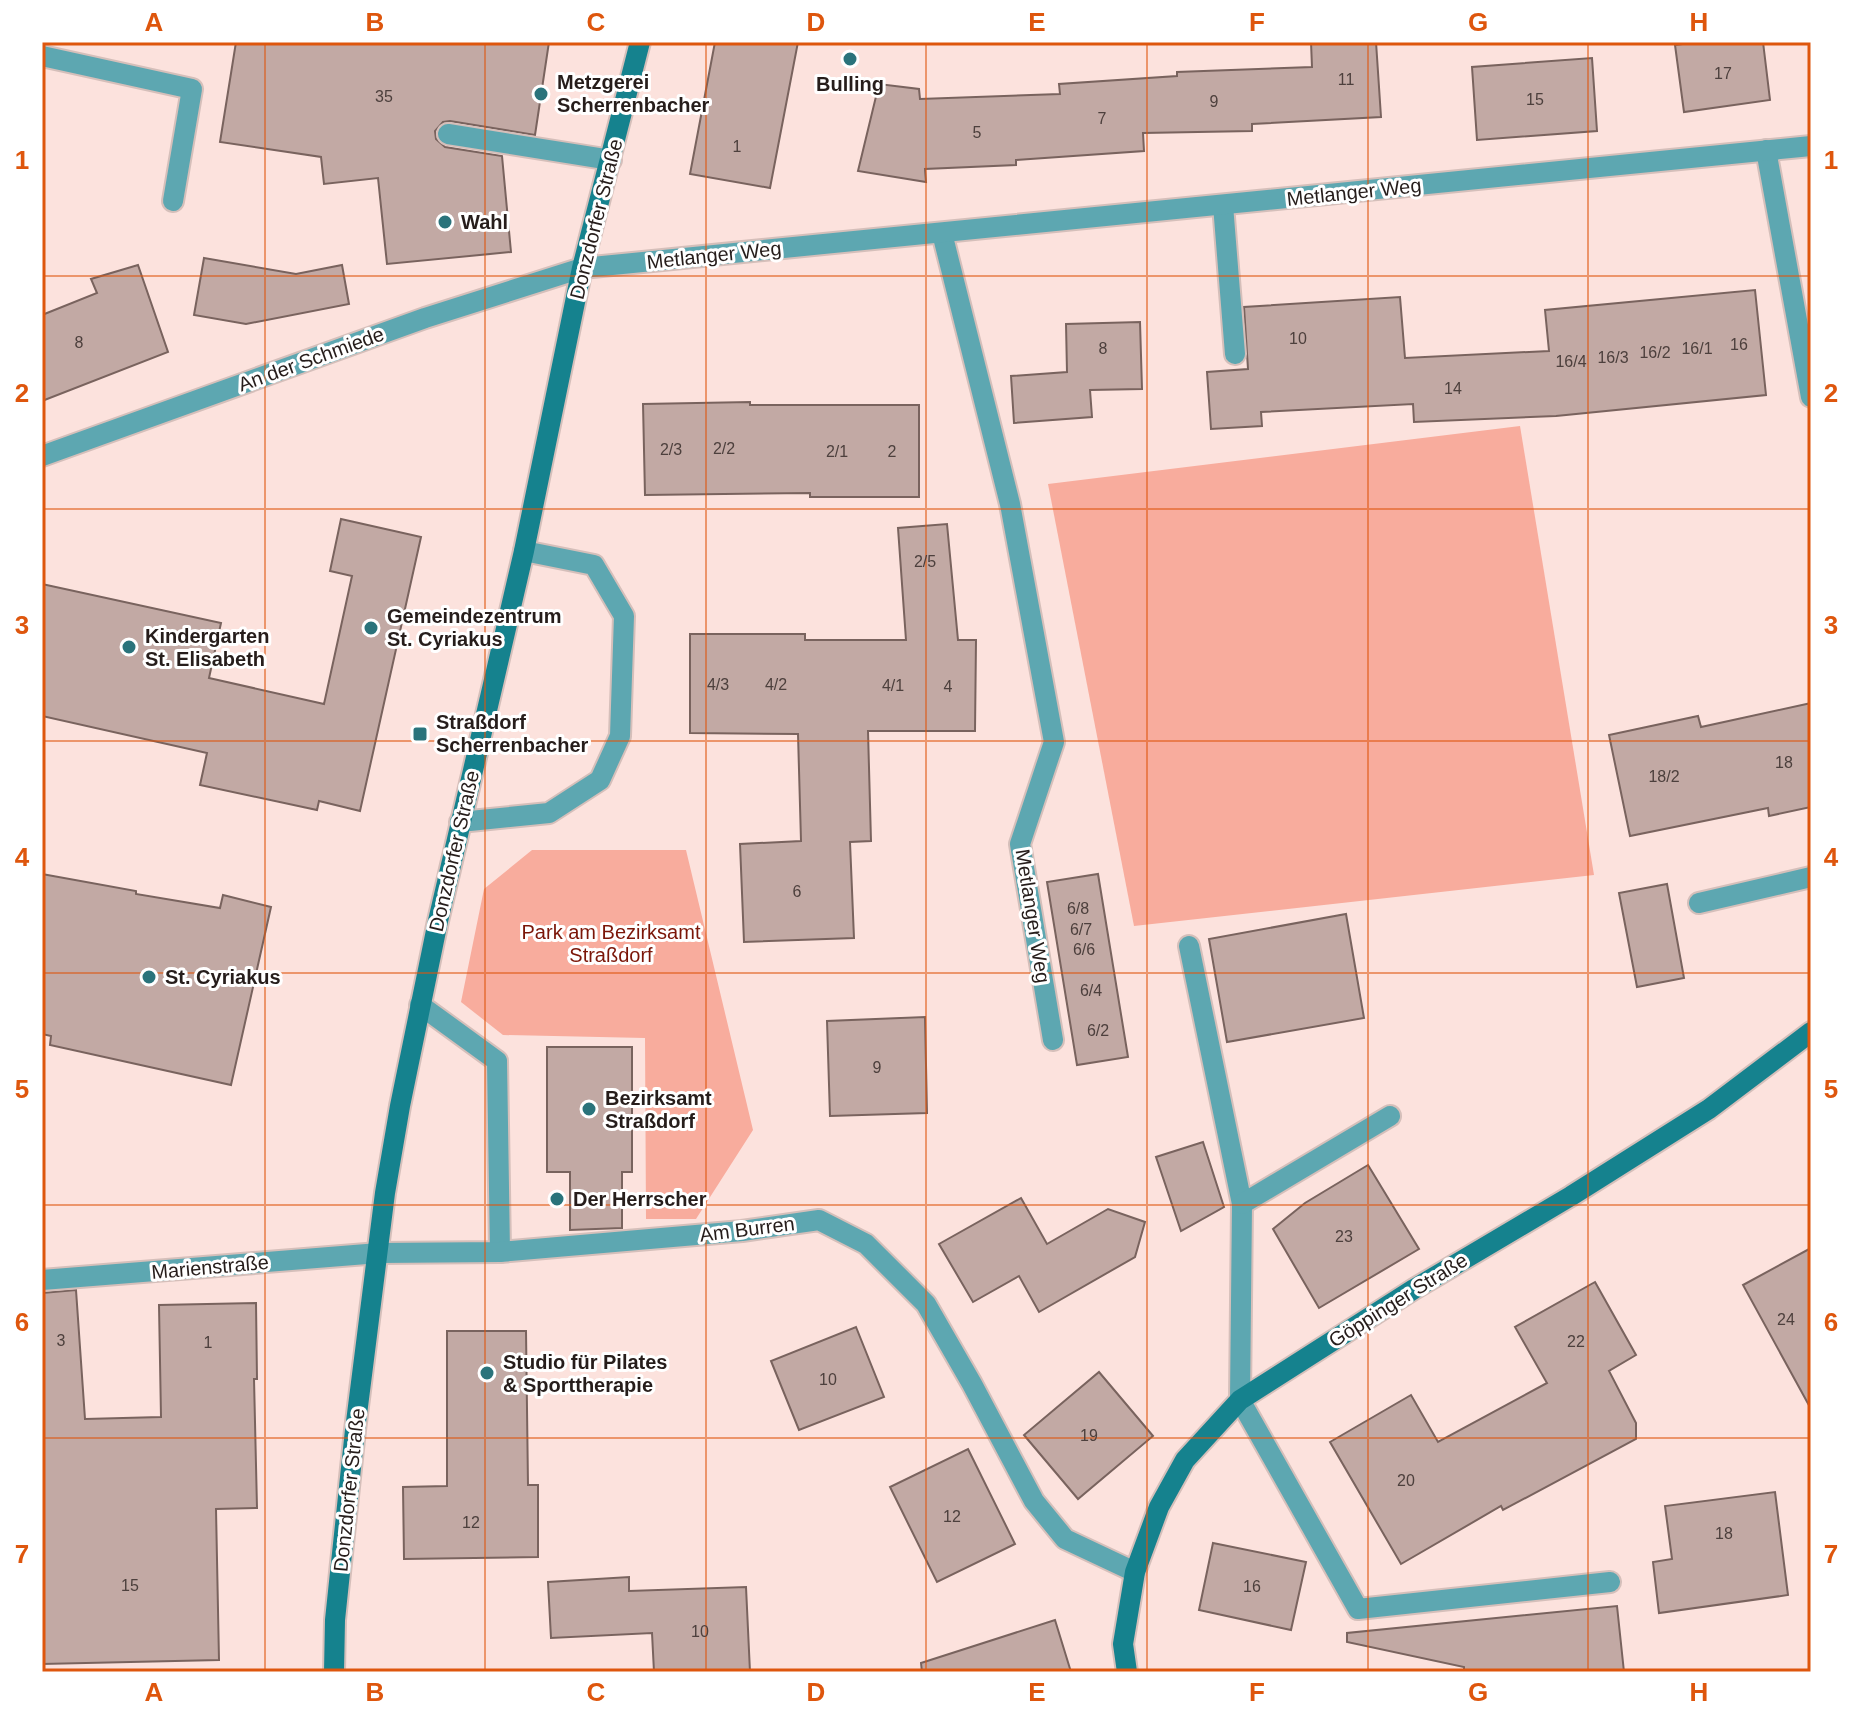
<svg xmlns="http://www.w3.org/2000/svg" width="1853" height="1714" font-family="Helvetica,sans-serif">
  <rect width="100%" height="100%" fill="#fce2dd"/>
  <!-- green -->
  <g fill="#f8ac9d">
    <path d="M1520 426 1594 875 1134 926 1048 484Z"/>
    <path d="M532 850H686L753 1130 696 1219H646L645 1038 503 1035 461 1002 484 889Z"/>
  </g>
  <!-- building -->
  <g fill="#c2a9a4" stroke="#79635e" stroke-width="2">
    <path d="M236 42H549L535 135 450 121 443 122 435 131 436 139 445 147 502 156 511 252 387 264 378 178 324 184 321 157 220 142Z"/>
    <path d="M715 42H798L770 188 690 174Z"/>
    <path d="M1311 42H1376L1381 117 1252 124V131L1143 133 1144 151 1016 160V165L925 169 926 182 858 171 879 84 919 89 920 99 1060 94 1059 84 1177 76V72L1312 67Z"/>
    <path d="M1698 42H1763L1770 100 1684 112 1675 45Z"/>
    <path d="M1592 58 1597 131 1477 140 1472 67Z"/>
    <path d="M204 258 296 274 342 265 349 304 246 324 194 315Z"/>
    <path d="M138 265 168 352 42 401V315L97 293 91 279Z"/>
    <path d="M1755 290 1766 395 1556 416 1414 422 1413 404 1261 412 1262 426 1211 429 1207 372 1248 369 1244 307 1400 297 1405 358 1549 351 1545 310Z"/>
    <path d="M1140 322 1142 389 1090 390 1092 417 1014 423 1011 376 1067 372 1066 324Z"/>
    <path d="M750 402V405H919V497H810V493L645 495 643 404Z"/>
    <path d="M341 519 421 537 360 811 319 801 317 810 200 785 207 753 42 716V584L221 623 209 678 324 704 352 576 330 571Z"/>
    <path d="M947 524 958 640H976L975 731H868L871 841 850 842 854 938 744 942 740 844 801 841 798 734 690 733V634H805V640H906L898 528Z"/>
    <path d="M1811 703V807L1769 816 1768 808 1630 836 1609 735 1698 716 1701 727Z"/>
    <path d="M42 874 136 891V894L220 908 223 895 271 907 231 1085 50 1045 51 1036 42 1034Z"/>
    <path d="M1098 874 1128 1057 1077 1065 1047 882Z"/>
    <path d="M1667 884 1684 978 1637 987 1619 893Z"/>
    <path d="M1346 914 1364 1018 1227 1042 1209 939Z"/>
    <path d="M925 1017 927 1113 830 1116 827 1021Z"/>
    <path d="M547 1047H632V1172H622V1228L570 1230V1172H547Z"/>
    <path d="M1203 1142 1224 1207 1181 1231 1156 1157Z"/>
    <path d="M1368 1165 1419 1249 1319 1308 1273 1229 1305 1203Z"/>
    <path d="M1021 1198 1047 1244 1108 1209 1145 1222 1135 1257 1039 1312 1019 1276 973 1302 939 1244Z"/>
    <path d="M1811 1248V1409L1743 1285Z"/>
    <path d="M1595 1282 1636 1355 1609 1371 1636 1423V1439L1503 1510 1501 1506 1401 1564 1330 1442 1411 1395 1438 1442 1547 1383 1515 1327Z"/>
    <path d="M76 1290 85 1419 161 1417 159 1305 256 1303 257 1379H254L257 1508 216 1509 219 1660 42 1664V1293Z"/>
    <path d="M856 1327 884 1397 799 1430 771 1361Z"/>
    <path d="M447 1331H526L528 1485H538V1557L404 1559 403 1487 447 1486Z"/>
    <path d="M1099 1372 1153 1436 1078 1499 1024 1435Z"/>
    <path d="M968 1449 1015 1544 937 1582 890 1487Z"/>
    <path d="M1775 1492 1788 1595 1659 1613 1653 1562 1672 1559 1665 1506Z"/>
    <path d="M1213 1543 1306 1562 1291 1630 1199 1610Z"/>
    <path d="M629 1577V1591L746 1587 750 1672H654L652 1633 551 1638 548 1582Z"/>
    <path d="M1617 1606 1624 1672H1464V1667L1347 1642V1633Z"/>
    <path d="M1055 1620 1071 1672H922L921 1663Z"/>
  </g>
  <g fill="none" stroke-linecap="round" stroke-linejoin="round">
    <defs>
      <g id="lane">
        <path d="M42 56 192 89 173 201"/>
        <path d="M448 134 611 160"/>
        <path d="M1766 150 1811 397"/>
        <path d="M1223 205 1235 354"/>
        <path d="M942 233 1010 504 1054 742 1020 844 1053 1040"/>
        <path d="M460 822 549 813 600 780 620 736 624 616 594 565 524 551"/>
        <path d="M1699 903 1811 877"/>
        <path d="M1189 946 1242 1204 1240 1400 1358 1609 1610 1582"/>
        <path d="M420 1005 497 1061 500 1252"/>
        <path d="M1242 1204 1390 1116"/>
      </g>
      <g id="street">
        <path d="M42 456 425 318 582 268 1811 146"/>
        <path d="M42 1280 379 1253 500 1252 742 1231 819 1220 866 1244 926 1304 972 1384 1034 1501 1065 1539 1135 1572"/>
      </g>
      <g id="secondary">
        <path d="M334 1672 335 1620 355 1430 385 1193 400 1106 438 921 524 551 582 268 640 42"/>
        <path d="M1127 1672 1123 1644 1135 1572 1159 1507 1185 1460 1240 1400 1414 1289 1571 1196 1709 1109 1811 1032"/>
      </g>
    </defs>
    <!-- lane casing -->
    <use href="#lane" stroke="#d5bfba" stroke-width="24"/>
    <!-- street casing -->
    <use href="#street" stroke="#d5bfba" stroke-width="24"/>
    <!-- secondary casing -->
    <use href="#secondary" stroke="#d5bfba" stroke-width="24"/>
    <!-- lane -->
    <use href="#lane" stroke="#5da7b1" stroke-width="20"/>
    <!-- street -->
    <use href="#street" stroke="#5da7b1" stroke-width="20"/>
    <!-- secondary -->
    <use href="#secondary" stroke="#15828e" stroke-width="20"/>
  </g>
  <!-- grid -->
  <path fill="none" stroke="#de560d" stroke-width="2" stroke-opacity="0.55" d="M265 42V1672M485 42V1672M706 42V1672M926 42V1672M1147 42V1672M1368 42V1672M1588 42V1672M42 276H1811M42 509H1811M42 741H1811M42 973H1811M42 1205H1811M42 1438H1811"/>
  <!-- markers -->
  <g fill="#2a737b" stroke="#fff" stroke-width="3">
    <circle cx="850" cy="59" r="8"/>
    <circle cx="541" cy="94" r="8"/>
    <circle cx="445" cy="222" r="8"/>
    <circle cx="371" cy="628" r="8"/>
    <circle cx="129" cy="647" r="8"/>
    <rect x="412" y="726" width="16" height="16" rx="4"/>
    <circle cx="149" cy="977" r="8"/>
    <circle cx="589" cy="1109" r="8"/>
    <circle cx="557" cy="1199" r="8"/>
    <circle cx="487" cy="1373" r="8"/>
  </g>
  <g text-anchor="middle" stroke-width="6" stroke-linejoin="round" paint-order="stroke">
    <!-- number labels -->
    <g font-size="16" fill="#4d403d">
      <text x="1723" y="79">17</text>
      <text x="1346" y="85">11</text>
      <text x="384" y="102">35</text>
      <text x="1535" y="105">15</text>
      <text x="1214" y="107">9</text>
      <text x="1102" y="124">7</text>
      <text x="977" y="138">5</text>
      <text x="737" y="152">1</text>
      <text x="1298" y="344">10</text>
      <text x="79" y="348">8</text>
      <text x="1739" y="350">16</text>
      <text x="1103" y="354">8</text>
      <text x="1697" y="354">16/1</text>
      <text x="1655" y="358">16/2</text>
      <text x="1613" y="363">16/3</text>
      <text x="1571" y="367">16/4</text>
      <text x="1453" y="394">14</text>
      <text x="724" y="454">2/2</text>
      <text x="671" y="455">2/3</text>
      <text x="837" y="457">2/1</text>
      <text x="892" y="457">2</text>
      <text x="925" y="567">2/5</text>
      <text x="718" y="690">4/3</text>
      <text x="776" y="690">4/2</text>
      <text x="893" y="691">4/1</text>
      <text x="948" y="692">4</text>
      <text x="1784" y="768">18</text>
      <text x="1664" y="782">18/2</text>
      <text x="797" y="897">6</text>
      <text x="1078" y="914">6/8</text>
      <text x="1081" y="935">6/7</text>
      <text x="1084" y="955">6/6</text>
      <text x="1091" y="996">6/4</text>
      <text x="1098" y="1036">6/2</text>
      <text x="877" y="1073">9</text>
      <text x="1344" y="1242">23</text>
      <text x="1786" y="1325">24</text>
      <text x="61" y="1346">3</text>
      <text x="1576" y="1347">22</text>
      <text x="208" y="1348">1</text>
      <text x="828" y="1385">10</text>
      <text x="1089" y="1441">19</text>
      <text x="1406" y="1486">20</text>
      <text x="952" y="1522">12</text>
      <text x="471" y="1528">12</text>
      <text x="1724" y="1539">18</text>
      <text x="130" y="1591">15</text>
      <text x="1252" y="1592">16</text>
      <text x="700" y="1637">10</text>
    </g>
    <!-- poi labels -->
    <g font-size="20" font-weight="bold" fill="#261d1b" stroke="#fff" text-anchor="start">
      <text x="557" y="89">Metzgerei<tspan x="557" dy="23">Scherrenbacher</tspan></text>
      <text x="850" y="91" text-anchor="middle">Bulling</text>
      <text x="461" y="229">Wahl</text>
      <text x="387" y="623">Gemeindezentrum<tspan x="387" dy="23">St. Cyriakus</tspan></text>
      <text x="145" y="643">Kindergarten<tspan x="145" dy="23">St. Elisabeth</tspan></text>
      <text x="436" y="729">Straßdorf<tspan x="436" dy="23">Scherrenbacher</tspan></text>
      <text x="165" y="984">St. Cyriakus</text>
      <text x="605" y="1105">Bezirksamt<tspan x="605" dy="23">Straßdorf</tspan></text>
      <text x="573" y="1206">Der Herrscher</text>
      <text x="503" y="1369">Studio für Pilates<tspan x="503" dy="23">&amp; Sporttherapie</tspan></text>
    </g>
    <!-- street labels -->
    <g font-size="20" fill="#261d1b" stroke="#fff">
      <text transform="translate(1354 192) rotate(-6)" y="7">Metlanger Weg</text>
      <text transform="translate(596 219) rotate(-76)" y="7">Donzdorfer Straße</text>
      <text transform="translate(714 255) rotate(-6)" y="7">Metlanger Weg</text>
      <text transform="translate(311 359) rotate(-20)" y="7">An der Schmiede</text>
      <text transform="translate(454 851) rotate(-77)" y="7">Donzdorfer Straße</text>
      <text transform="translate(1033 916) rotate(81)" y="7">Metlanger Weg</text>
      <text transform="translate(747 1229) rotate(-7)" y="7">Am Burren</text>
      <text transform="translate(210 1267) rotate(-5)" y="7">Marienstraße</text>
      <text transform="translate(1398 1300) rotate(-32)" y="7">Göppinger Straße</text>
      <text transform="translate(349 1490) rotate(-84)" y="7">Donzdorfer Straße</text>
    </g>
    <!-- park labels -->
    <g font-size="20" fill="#7b1608" stroke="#fff">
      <text x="611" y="939">Park am Bezirksamt<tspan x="611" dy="23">Straßdorf</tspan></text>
    </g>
  </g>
  <!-- border -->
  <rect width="1853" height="1714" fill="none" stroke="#ffffff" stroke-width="88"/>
  <rect x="44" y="44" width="1765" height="1626" fill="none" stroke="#de560d" stroke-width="3"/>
  <g font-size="26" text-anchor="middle" font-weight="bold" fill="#de560d">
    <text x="154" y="31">A</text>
    <text x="375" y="31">B</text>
    <text x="596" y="31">C</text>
    <text x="816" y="31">D</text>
    <text x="1037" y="31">E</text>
    <text x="1257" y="31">F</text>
    <text x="1478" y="31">G</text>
    <text x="1699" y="31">H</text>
    <text x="22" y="169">1</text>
    <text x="1831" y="169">1</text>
    <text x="22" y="402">2</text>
    <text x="1831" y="402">2</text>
    <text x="22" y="634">3</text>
    <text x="1831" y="634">3</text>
    <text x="22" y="866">4</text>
    <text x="1831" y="866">4</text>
    <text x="22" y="1098">5</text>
    <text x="1831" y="1098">5</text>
    <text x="22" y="1331">6</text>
    <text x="1831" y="1331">6</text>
    <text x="22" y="1563">7</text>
    <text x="1831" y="1563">7</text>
    <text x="154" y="1701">A</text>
    <text x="375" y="1701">B</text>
    <text x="596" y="1701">C</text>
    <text x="816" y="1701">D</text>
    <text x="1037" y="1701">E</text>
    <text x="1257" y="1701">F</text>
    <text x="1478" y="1701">G</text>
    <text x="1699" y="1701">H</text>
  </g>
</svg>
